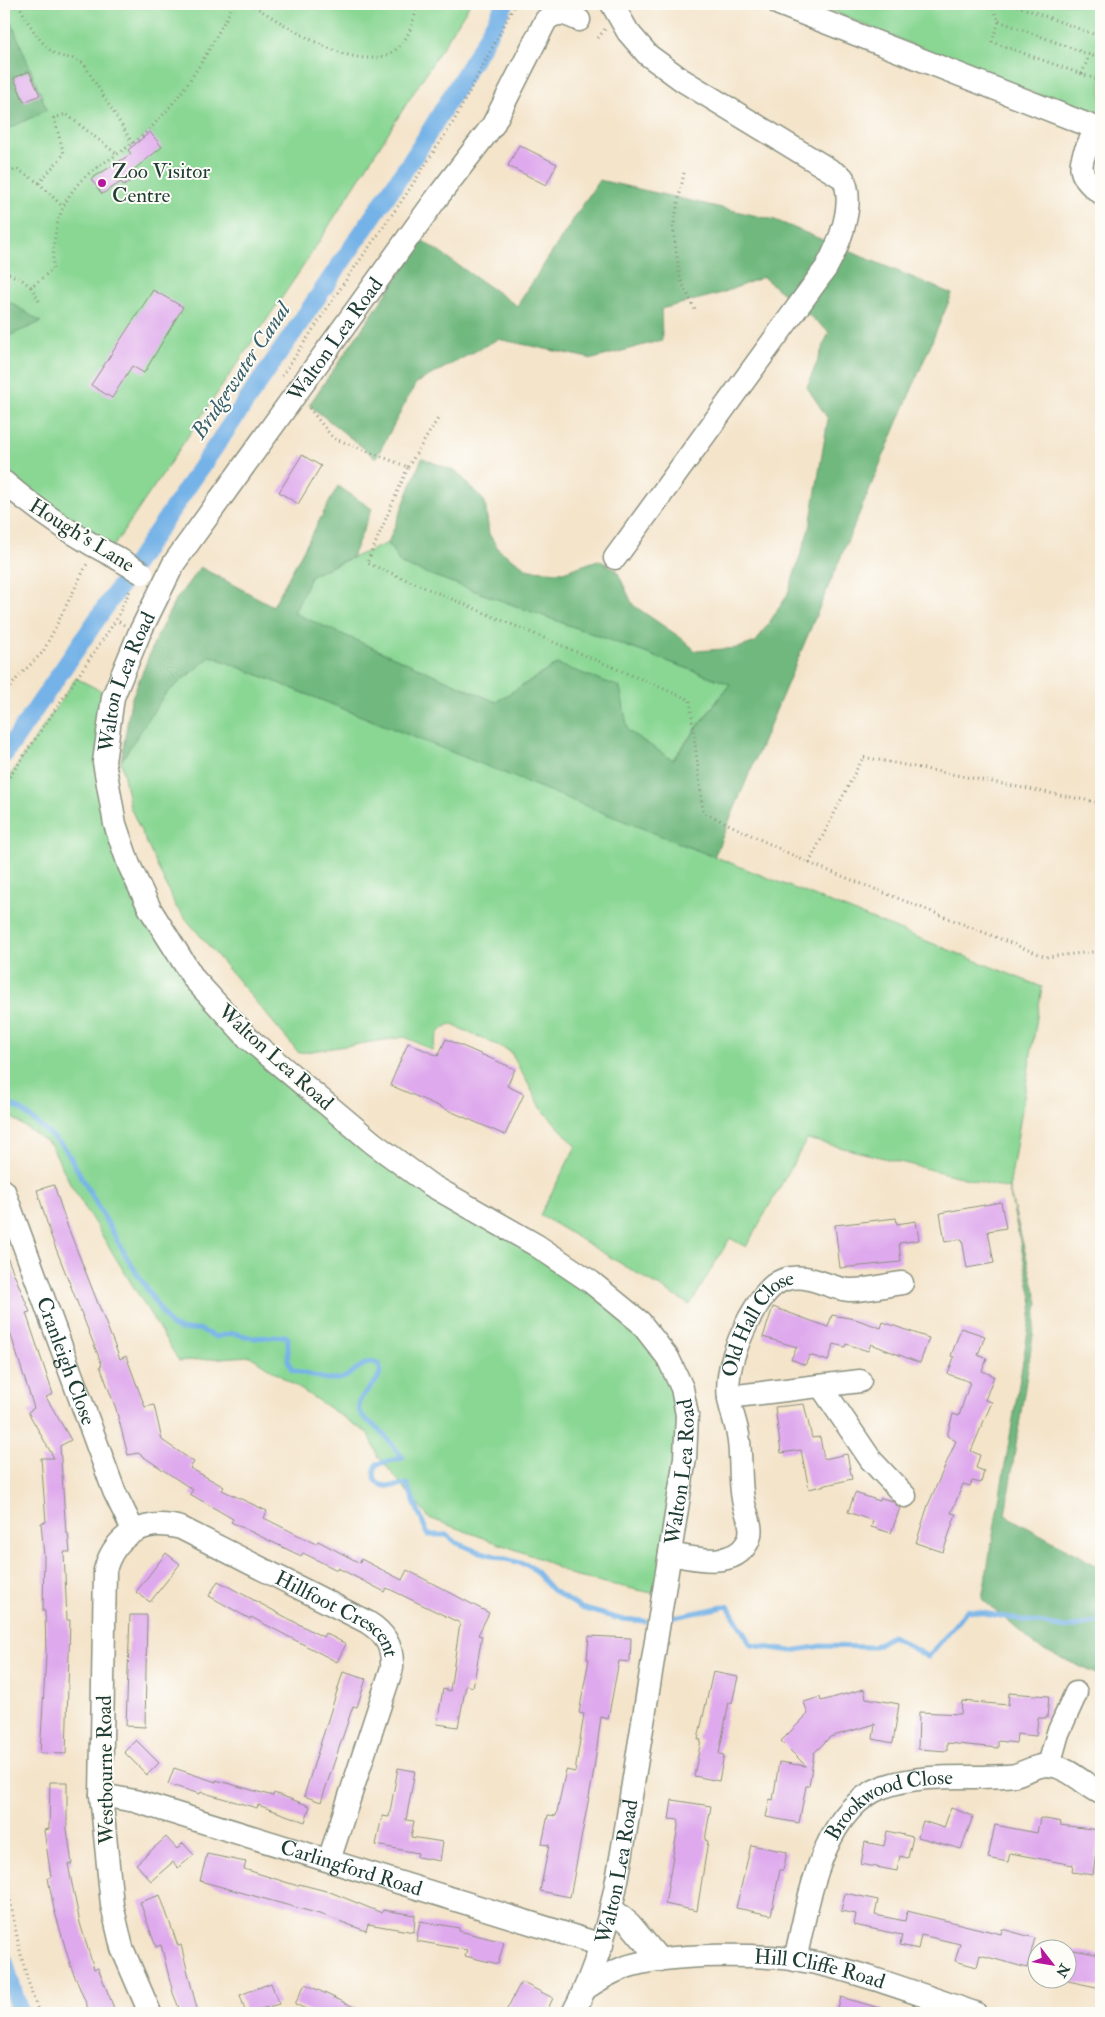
<svg xmlns="http://www.w3.org/2000/svg" width="1105" height="2017" font-family="'IM FELL Double Pica',serif">
  <rect width="100%" height="100%" fill="#fdfcf7"/>
  <filter id="ink" filterUnits="userSpaceOnUse"><feTurbulence type="fractalNoise" baseFrequency=".02" numOctaves="2"/><feDisplacementMap in="SourceGraphic" scale="10" xChannelSelector="R" yChannelSelector="G"/><feConvolveMatrix kernelMatrix="1 2 1 2 8 2 1 2 1" color-interpolation-filters="sRGB"/></filter>
  <filter id="wash" filterUnits="userSpaceOnUse"><feTurbulence type="fractalNoise" baseFrequency=".0096" numOctaves="4" result="noise"/><feDisplacementMap in="SourceGraphic" scale="20" xChannelSelector="R" yChannelSelector="G"/><feGaussianBlur stdDeviation="1.12" result="paint"/><feColorMatrix in="noise" values="0 0 0 0 0 0 0 0 0 0 0 0 0 0 0 0 0 1.4 0 .05"/><feComposite in="paint" operator="in"/></filter>
  <g filter="url(#wash)">
    <rect width="100%" height="100%" fill="#f4e4ca"/>
    <!-- green -->
    <g fill="#8ad794" stroke="#548a64">
      <path d="M4 4H470L306 262 111 550 4 478Z"/>
      <path d="M815 4H1101V118L965 67Z"/>
      <path d="M388 543 401 564 730 684 672 760 628 731 557 664 496 702 293 613 311 575Z"/>
      <path d="M211 656 1042 987 1009 1189 807 1139 746 1247 730 1238 690 1305 540 1215 576 1146 542 1109 510 1051 450 1024 439 1031 432 1050 405 1037 299 1053 176 907 130 807 121 761 164 695Z"/>
      <path d="M76 678 113 697 115 824 194 979 373 1143 591 1282 682 1388 664 1593H652L573 1576 541 1559 429 1518 378 1456 369 1434 250 1356 179 1361 71 1185 51 1145 4 1112V785Z"/>
    </g>
    <!-- forest -->
    <g fill="#6fb87e" stroke="#477a59">
      <path d="M4 4 47 110 4 131Z"/>
      <path d="M599 180 775 220 952 294 714 857 211 656 164 695 121 761 131 700 158 634 175 601 200 567 273 606 338 486 372 509 352 557 311 575 294 613 496 702 557 664 620 687 628 731 673 760 730 684 401 564 388 543 422 458 457 472 485 502 489 534 499 550 529 570 563 572 598 560 616 569 633 605 681 638 696 651 738 648 756 642 787 596 810 526 828 419 807 387 829 332 763 277 722 293 661 309 662 340 593 359 498 339 416 383 376 458 309 405 423 241 517 306Z"/>
      <path d="M4 298 41 322 4 338Z"/>
      <path d="M1009 1189 1038 1303 1005 1515 1101 1568V1676L1039 1648 982 1599 1033 1303Z"/>
    </g>
    <g fill="none" stroke-linecap="round" stroke-linejoin="round">
      <!-- stream -->
      <g stroke="#75b2e7" stroke-width="5">
        <path d="M4 1101 23 1111 65 1148 129 1261 170 1325 182 1330 199 1329 216 1337 233 1333 253 1338 286 1336 288 1338V1360L292 1370C306 1373 329 1383 343 1378 355 1373 364 1358 379 1364 387 1385 352 1392 360 1412 364 1420 375 1425 380 1431 389 1440 396 1449 403 1458L377 1464C366 1491 392 1487 407 1484L428 1535H447L457 1543 474 1550 531 1566 552 1590 581 1608 620 1619 645 1621"/>
        <path d="M669 1618 728 1606 751 1645 791 1651 821 1646 873 1647 892 1636 928 1657 967 1610 1066 1628 1101 1621"/>
      </g>
      <!-- canal -->
      <g stroke="#75b2e7" stroke-width="18">
        <path d="M4 755 417 152 480 49 505 4"/>
        <path d="M4 1960 20 2013"/>
      </g>
    </g>
    <g id="blocks">
      <!-- building -->
      <g fill="#dfaaed">
        <path d="M29 71 40 95 24 102 14 78Z"/>
        <path d="M150 132 162 147 132 171 136 176 124 186 121 182 102 194 91 179 131 154 128 150Z"/>
        <path d="M519 145 557 164 546 185 508 166Z"/>
        <path d="M153 290 183 307 144 373 132 366 112 398 91 385Z"/>
        <path d="M302 455 321 466 298 504 279 492Z"/>
        <path d="M446 1039 515 1069 507 1086 524 1094 505 1135 390 1085 408 1043 438 1056Z"/>
        <path d="M54 1185 67 1225 120 1359 126 1356 145 1407 154 1405 162 1440 194 1462 190 1468 224 1487 222 1490 267 1511 264 1518 316 1544 318 1541 360 1563 361 1559 402 1580 407 1570 489 1613 478 1635 482 1636 473 1687 466 1685 458 1727 437 1724 443 1689 450 1691 460 1623 387 1588 385 1592 338 1568 337 1570 303 1553 301 1556 231 1522 233 1519 190 1494 193 1490 138 1453 128 1455 116 1409 100 1366 102 1365 51 1236 37 1190Z"/>
        <path d="M1001 1202 1006 1228 988 1231 994 1263 967 1268 962 1239 945 1242 940 1213Z"/>
        <path d="M896 1218 897 1224 916 1221 919 1240 899 1243 901 1262 840 1268 835 1225Z"/>
        <path d="M4 1250 30 1312 26 1313 53 1394 46 1397 71 1440 60 1446 66 1533H68L70 1552H64L67 1620H70L66 1754 40 1753 46 1656 45 1611H43L44 1556 41 1523 46 1522 41 1458H54L28 1412 34 1408 4 1314Z"/>
        <path d="M773 1307 828 1327 832 1315 855 1319 881 1328 883 1322 929 1338 920 1363 871 1344 868 1351 846 1344 845 1347 834 1344 828 1361 810 1355 805 1365 791 1359 797 1347 763 1337Z"/>
        <path d="M961 1328 985 1336 978 1355 987 1359 982 1371 994 1376 985 1400 992 1402 971 1451 980 1455 976 1468 984 1471 981 1483 972 1481 970 1486 963 1484 951 1513 956 1514 943 1552 916 1543 928 1505 956 1441 947 1436 953 1414 959 1416 970 1382 948 1374 954 1357 951 1356Z"/>
        <path d="M804 1404 812 1438 820 1437 824 1459 847 1454 852 1479 809 1489 801 1450 781 1453 775 1407Z"/>
        <path d="M855 1493 880 1501 881 1498 892 1501 900 1508 891 1533 871 1527 873 1521 848 1512Z"/>
        <path d="M166 1553 180 1564 150 1602 136 1592Z"/>
        <path d="M218 1581 323 1637 325 1633 346 1644 337 1662 251 1617 250 1619 209 1596Z"/>
        <path d="M130 1615H147L145 1727 126 1726Z"/>
        <path d="M589 1636 631 1638 630 1662 619 1661 608 1719 601 1717 593 1776 570 1897 540 1891 549 1845 542 1844 548 1815 556 1816 566 1770 575 1772 584 1714 579 1713 589 1659H587Z"/>
        <path d="M343 1672 366 1679 357 1707 353 1706 321 1802 304 1796Z"/>
        <path d="M713 1672 738 1677 732 1703 729 1702 719 1754 724 1755 719 1781 694 1776 701 1740 698 1739Z"/>
        <path d="M864 1689 866 1698 899 1704 893 1743 873 1739 875 1724 830 1737 814 1753 809 1786H806L799 1823 766 1817 770 1799 773 1800 779 1762 806 1766 781 1741 808 1714 804 1702 820 1697 821 1701Z"/>
        <path d="M1009 1693 1049 1696 1047 1718H1038L1036 1736 1017 1734 1016 1743 998 1741V1748L947 1743V1751L918 1749 919 1712 961 1714 962 1701 1008 1705Z"/>
        <path d="M136 1740 159 1763 147 1775 124 1752Z"/>
        <path d="M174 1768 216 1782V1780L273 1796 274 1793 310 1806 305 1822 258 1805 257 1808 201 1792 200 1794 168 1784Z"/>
        <path d="M398 1768 415 1771 406 1820 414 1821 411 1837 443 1842 440 1861 417 1857 418 1853 376 1845 382 1816 389 1817Z"/>
        <path d="M50 1782H67V1829L72 1864H68L80 1923 94 1969 98 1968 116 2013H90L71 1967 54 1909 48 1878 51 1877 44 1830 49 1829Z"/>
        <path d="M672 1800 711 1806 705 1840 708 1841 697 1911 665 1904 679 1820 669 1819Z"/>
        <path d="M951 1808 973 1816 961 1849 918 1837 923 1821 944 1828Z"/>
        <path d="M1040 1818 1061 1822 1060 1825 1099 1830 1093 1875 1072 1872 1073 1865 1010 1853 1008 1862 988 1858 995 1825 1037 1833Z"/>
        <path d="M887 1831 913 1837 908 1858 900 1856 897 1871 861 1864 865 1842 884 1846Z"/>
        <path d="M166 1837 177 1849 183 1843 194 1855 178 1868 173 1862 151 1881 136 1864Z"/>
        <path d="M751 1845 787 1852 783 1870H780L771 1915 736 1908Z"/>
        <path d="M207 1854 246 1862 244 1869 298 1886 299 1884 330 1892 382 1913 383 1910 415 1915 414 1932 368 1924 366 1931 323 1915 200 1881Z"/>
        <path d="M845 1893 878 1900 875 1915 905 1921 907 1911 1001 1934 1002 1929 1035 1938 1027 1968 980 1955 977 1967 955 1961 960 1944 921 1935 918 1949 900 1945 902 1935 854 1925 856 1914 841 1911Z"/>
        <path d="M160 1895 178 1946 181 1945 198 2013H181L173 1993 161 1945 156 1947 140 1902Z"/>
        <path d="M420 1921 459 1928V1931L504 1942 498 1964 465 1956 467 1950 416 1941Z"/>
        <path d="M1068 1949 1101 1955V1988L1068 1981Z"/>
        <path d="M521 1982 553 1998 546 2013H505Z"/>
        <path d="M271 1983 279 2004 246 2013 240 1995Z"/>
        <path d="M305 1984 367 2013H315L295 2004Z"/>
        <path d="M841 1997 883 2009 882 2013H837Z"/>
      </g>
    </g>
  </g>
  <g filter="url(#ink)">
    <use href="#blocks" fill-opacity="0" stroke="#8a907f" stroke-width="1"/>
    <g fill="none" stroke-linecap="round" stroke-linejoin="round">
      <defs>
        <g id="minor">
          <path d="M612 4 628 32 648 55 682 80 843 178C856 203 839 245 826 268L615 558"/>
          <path d="M779 4 1101 130"/>
          <path d="M1096 128C1083 158 1069 171 1101 193"/>
          <path d="M4 482C38 511 77 538 117 558"/>
          <path id="s1" d="M4 1191 114 1491 133 1530"/>
          <path d="M821 1386 871 1460 905 1496"/>
          <path d="M729 1397 860 1381"/>
          <path id="s2" d="M670 1554C693 1558 733 1569 747 1543 756 1528 745 1514 743 1499 739 1478 742 1456 738 1435 736 1423 731 1411 729 1399 725 1371 737 1343 749 1319 757 1305 767 1286 783 1280 807 1271 826 1288 849 1290 865 1291 885 1285 902 1283"/>
          <path d="M1049 1765 1058 1733 1076 1693"/>
          <path id="s3" d="M101 1795 135 1801 602 1945"/>
          <path d="M611 1908 630 1924 660 1960"/>
          <path id="s4" d="M795 1960C808 1904 821 1810 883 1787 914 1776 948 1777 981 1777 992 1776 1004 1777 1015 1775 1026 1772 1036 1765 1048 1765 1067 1766 1085 1785 1101 1793"/>
          <path id="s5" d="M586 1988C598 1980 610 1973 623 1968 667 1952 769 1953 816 1963 870 1975 923 1996 975 2013"/>
          <path id="s6" d="M150 2013 122 1948 112 1905 101 1795 105 1570C115 1534 146 1518 181 1528L367 1622C385 1633 393 1646 392 1668L329 1860"/>
          <path id="s7" d="M573 2013C614 1936 622 1850 636 1765 653 1663 669 1561 685 1458L687 1415 682 1388 668 1358 640 1322 591 1282 536 1245 429 1184 373 1143 249 1039 194 979 150 909 129 865 115 824 104 762 113 697 139 634 174 563 436 199 493 125 546 20C557 10 567 14 579 20"/>
        </g>
      </defs>
      <!-- minor casing -->
      <use href="#minor" stroke="#8a907f" stroke-width="25"/>
      <!-- path -->
      <g stroke="#8a907f" stroke-width="3" stroke-dasharray="1 4" stroke-linecap="butt">
        <path d="M19 4C24 18 45 52 60 56 71 59 77 57 85 66L133 144"/>
        <path d="M250 4C302 34 401 109 417 4"/>
        <path d="M991 4 999 21 992 42 1101 81"/>
        <path d="M1012 4 1101 37"/>
        <path d="M999 21 1101 59"/>
        <path d="M598 38 605 29"/>
        <path d="M1082 74 1089 55"/>
        <path d="M684 173 673 228 680 278 695 310"/>
        <path d="M4 175 17 169 39 183 62 206"/>
        <path d="M39 183 64 154 54 118 66 114 118 155"/>
        <path d="M4 272 21 279 31 287 53 269C52 232 60 195 92 171 117 153 139 143 160 118 192 84 212 44 234 4"/>
        <path d="M31 287 39 301"/>
        <path d="M282 376 348 277 403 199 454 121 515 4"/>
        <path d="M309 408 333 438 408 467 367 563 690 700 703 812 809 863 1046 957 1101 951"/>
        <path d="M408 467 439 417"/>
        <path d="M124 625 116 620 131 588"/>
        <path d="M4 695 18 677 43 652 88 562"/>
        <path d="M4 785 116 620"/>
        <path d="M809 863 863 757 1101 803"/>
        <path d="M4 1851C10 1905 19 1962 39 2013"/>
      </g>
      <!-- minor -->
      <use href="#minor" stroke="#fff" stroke-width="22"/>
      <defs>
        <path id="minor-bridge" d="M117 558 142 573"/>
      </defs>
      <!-- minor-bridge casing -->
      <use href="#minor-bridge" stroke="#8a907f" stroke-width="25" stroke-linecap="butt"/>
      <!-- minor-bridge -->
      <use href="#minor-bridge" stroke="#fff" stroke-width="22"/>
    </g>
  </g>
  <!-- markers -->
  <circle fill="#b5179e" stroke="#fdfcf7" stroke-width="2" cx="102" cy="183" r="5"/>
  <g text-anchor="middle" stroke-width="4" stroke-linejoin="round" paint-order="stroke">
    <!-- poi labels -->
    <g font-size="21" fill="#1f3d34" stroke="#fdfcf7" text-anchor="start">
      <text x="112" y="178">Zoo Visitor<tspan x="112" dy="24">Centre</tspan></text>
    </g>
    <!-- street labels -->
    <g font-size="21" fill="#1f3d34" stroke="#fdfcf7">
      <text dy="7" stroke="none"><textPath href="#s7" startOffset="2009">Walton Lea Road</textPath></text>
      <text transform="translate(82 535) rotate(32)" y="7">Hough's Lane</text>
      <text dy="7" stroke="none"><textPath href="#s7" startOffset="1604">Walton Lea Road</textPath></text>
      <text transform="translate(276 1057) rotate(42)" y="7">Walton Lea Road</text>
      <text dy="7" stroke="none"><textPath href="#s2" startOffset="315">Old Hall Close</textPath></text>
      <text dy="7" stroke="none"><textPath href="#s1" startOffset="181">Cranleigh Close</textPath></text>
      <text dy="7" stroke="none"><textPath href="#s7" startOffset="554">Walton Lea Road</textPath></text>
      <text dy="7" stroke="none"><textPath href="#s6" startOffset="728">Hillfoot Crescent</textPath></text>
      <text transform="translate(105 1770) rotate(-91)" y="7">Westbourne Road</text>
      <text dy="7" stroke="none"><textPath href="#s4" startOffset="200">Brookwood Close</textPath></text>
      <text dy="7" stroke="none"><textPath href="#s3" startOffset="261">Carlingford Road</textPath></text>
      <text dy="7" stroke="none"><textPath href="#s7" startOffset="149">Walton Lea Road</textPath></text>
      <text dy="7" stroke="none"><textPath href="#s5" startOffset="241">Hill Cliffe Road</textPath></text>
    </g>
    <!-- water labels -->
    <g font-size="22" font-style="italic" fill="#39606a" stroke="#fdfcf7">
      <text transform="translate(240 370) rotate(-56)" y="8">Bridgewater Canal</text>
    </g>
  </g>
  <!-- margin -->
  <rect width="1105" height="2017" fill="none" stroke="#fdfcf7" stroke-width="20"/>
  <!-- north arrow -->
  <g transform="translate(1052 1964) rotate(121)"><circle r="24" fill="#fdfcf7" stroke="#a4b0a9"/>
  <path d="M0-4L9 19L0 12L-9 19Z" fill="#b5179e"/>
  <text y="-8" font-size="14" font-weight="bold" text-anchor="middle" fill="#1f3d34">N</text>
  </g>
</svg>
